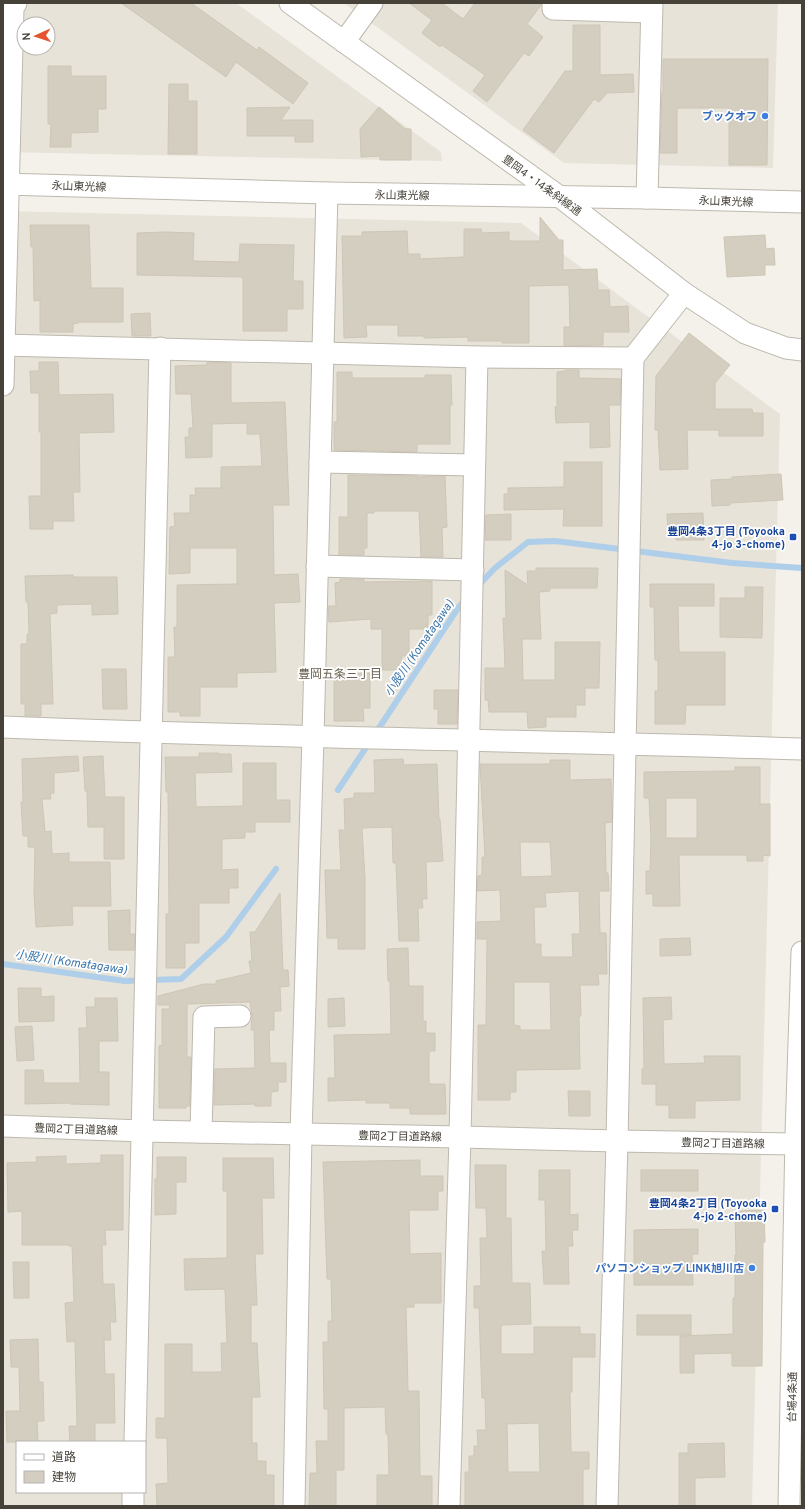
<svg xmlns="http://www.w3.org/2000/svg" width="805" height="1509" font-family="Overpass,'Noto Sans JP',sans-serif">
  <rect width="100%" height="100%" fill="#f4f1eb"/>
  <!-- residential -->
  <g fill="#e7e3d9" fill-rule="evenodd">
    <path d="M3 3H236L441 152 442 161 3 152ZM24 24H48V48H24Z"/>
    <path d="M344 3H778L773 168 564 163Z"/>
    <path d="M3 211 521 223 780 414 752 1506H3ZM17 1442H145V1492H17Z"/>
  </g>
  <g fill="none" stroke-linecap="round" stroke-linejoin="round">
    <!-- stream -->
    <g stroke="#aeceea" stroke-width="6">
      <path d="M478 586 495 568 528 542 555 541 732 563 802 568"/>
      <path d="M375 734 458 608 466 599"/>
      <path d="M338 790 369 743"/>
      <path d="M3 964 125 981 181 979 226 937 276 869"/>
    </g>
  </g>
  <!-- building -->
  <g fill="#d4cec1" stroke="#cec6b5" fill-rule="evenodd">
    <path d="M121 3H191L257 50 259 47 308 83 293 104 236 62 226 77Z"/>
    <path d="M409 3H442L463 19 475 3H541V5L527 24 543 37 529 56 524 53 487 102 473 91 485 75 442 45 440 47 422 33 432 20Z"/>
    <path d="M573 25H600V75L633 74 634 92 607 93 599 102 594 99 554 153 523 130 565 71H573Z"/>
    <path d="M663 59H768L767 165H729V108H677V153H660L662 92H663Z"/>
    <path d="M48 66H71V76H106V109H98V132L71 133V147H50L51 124H48Z"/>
    <path d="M169 84H188V101H197V154H168Z"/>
    <path d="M290 107 281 120H313V142H295V136H247V108Z"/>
    <path d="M379 107 405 129H411V160H380V156L361 157 360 129Z"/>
    <path d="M540 217 559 240H563V270L597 269 598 290H609L610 307 628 306 629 332H603V345L564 346V327H570L569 285 529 286V343H502V341H468V337L424 338V336H398V325H366L367 337 344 338 342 236H362V232L407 231 408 254H420V259L464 257V229H481L482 233 509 232V241H540Z"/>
    <path d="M30 225H89L91 288H123V322H78V323L73 324V332H40V300L34 301 33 247H31Z"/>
    <path d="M166 232 194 233 193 261 239 262 240 244 294 245 293 281H303V309H287V331H243V277L137 275V233Z"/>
    <path d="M765 235 766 249 774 248 775 265H765V275L727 277 724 237Z"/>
    <path d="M150 313 151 336H132L131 314Z"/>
    <path d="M689 333 730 365 715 383V409H752L753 413H763V436H719V430H687L688 469 660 470 658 430H655L656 376Z"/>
    <path d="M39 362H58L59 395 113 394 114 432 79 433 80 492H73L74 521H53V529H30L29 496H41V432H39V393H31L30 371H39Z"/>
    <path d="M207 362 231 363V403L285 402 289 505H273L274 575 298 574 300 602 274 603 276 672 237 673V687H200V716H180V712H168V657H175L174 627H177V585L237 584V548H190V573L169 574 170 527 175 526 174 513H190V495H196L195 488H221V467L262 466 260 434H247V423L212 424V457L186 458 185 437H189V428H193L191 394H176L175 366 207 365Z"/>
    <path d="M565 370H579V378L621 379 620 405H609L610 447 590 448V422L556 423 555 407H557V372L565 371Z"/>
    <path d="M337 372H352V378H425V375H451L452 405H450V444H417V452L334 450V422H337Z"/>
    <path d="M564 462H602V526H563L564 509 504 510V494H508V488L564 487Z"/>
    <path d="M781 474 783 500 730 503V505L712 506 711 480 732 479V477Z"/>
    <path d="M348 475 417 476V477L445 476 447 527 442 528 443 557H421L419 511H374V513H367V548H364V555H339V517H348Z"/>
    <path d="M703 513 704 540H676V535H668L667 514Z"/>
    <path d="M511 514V540H485L486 515Z"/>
    <path d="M536 568H598L597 588H550V591L539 592 541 639H522L523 680H555V642H600L599 688H585V705H576V717H546V727L528 728 527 712H489L488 700H485V668H505L503 618H506L505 570 528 585 527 571H536Z"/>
    <path d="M73 575V577H117L118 614 92 615V604L57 605V613L50 614 53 704H41V716H25V704H21V644H27V634H29L28 602H26L25 576Z"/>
    <path d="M340 579H364V582L432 581V615H428V629H409V656H402L401 670H382V629H371V619L329 622 328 606H336L335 583 340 582Z"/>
    <path d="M650 584H714V606H678L679 652H725V705H686L685 724H655V691H658V660H655L654 607H650Z"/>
    <path d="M745 587H763L762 638 720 637V598H745Z"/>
    <path d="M102 669H126L127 709H103Z"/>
    <path d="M370 673V708H363L364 721H334V674Z"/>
    <path d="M434 690H458L457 724H438V709H434Z"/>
    <path d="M199 753H219V754H231L232 772 195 773 196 807 243 806V763H276V800H290V822H255V832H245V838L222 839V870L238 869V888H229V903H199V943H185V968H166V914H169L168 792H166L165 757H199Z"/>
    <path d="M78 756 79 771 54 773V793L50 794 51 799H42L45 832 51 831 52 854 69 853V862H110L111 906H72L73 925 36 927 34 893 35 847H28V836H23L21 802H23L22 759Z"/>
    <path d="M103 756 105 797H124V859H104V827H88L87 791H85L83 757Z"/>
    <path d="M403 759 404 765 437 764 439 819H440L443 861 426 862 427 899H422L423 908H418L419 941H399L396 863H393L392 827 362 828 365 879V949H338V938H327L325 870H341L339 830H345L344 799 354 798V793H375L374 760Z"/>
    <path d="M550 760H570V780L611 779 612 822 605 823 606 873H608L609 891H599L600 933H606L607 974H598L599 985H580L581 1016H579L580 1069 516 1070V1092H510V1100H478V1025H486L487 939H477V922L501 921 500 890 477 891 478 876 482 875V857H485L480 764H550ZM520 842H550L552 876 521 877ZM579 891 580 934H572L573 957H541V944H535L534 907H546L545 893ZM514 982H550L551 1030H520V1026L514 1025Z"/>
    <path d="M735 767H760V804H770V856L763 855V861H747V855H679L680 906H653V894H646V871H650L651 838 649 798H644V772L735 771ZM666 798H697V838H666Z"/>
    <path d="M280 893 283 970H288L289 986 280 987 281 1011H274V1030H269L270 1063H286V1082H278V1091L271 1092V1106H255V1104L214 1105 215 1069 255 1068 254 1030H251L252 1016 250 1002 187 1004V1057H191L190 1106H186V1108H159V1046L162 1045V1009H170L169 1005H158V996L204 984H216V981L251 973 249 961H252L250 932H255Z"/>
    <path d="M130 910V934H135V950H109L108 911Z"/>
    <path d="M690 938 691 955 660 956V939Z"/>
    <path d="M408 948 409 986H423V1021H426V1033H435V1051H429V1084H445L446 1114H410V1108H390V1103H366V1100L328 1101V1078H335L334 1035 391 1034 390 981H388L387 949Z"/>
    <path d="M18 988H41V997L54 996V1021L19 1022Z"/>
    <path d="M671 997 672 1019 663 1020 664 1064 705 1063 704 1056H740V1100L695 1101V1118H669V1105H656V1084H642V1069H644L643 998Z"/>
    <path d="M95 998H117L118 1041H99V1072H109V1105L70 1104V1103L25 1104V1070H43L44 1083H80L79 1028H87L86 1007H95Z"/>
    <path d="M344 998 345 1026 328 1027V999Z"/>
    <path d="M32 1026 34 1060 17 1061 15 1027Z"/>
    <path d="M568 1091H590V1116H569Z"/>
    <path d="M101 1155H123V1230H105L106 1245H102L103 1284H114L116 1322H110L111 1340H104L105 1374H114L115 1423H95V1442H70L69 1426H77L75 1341 67 1342 65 1303 74 1302 72 1246H69V1245H22V1211L8 1212 7 1163 37 1162 36 1157 66 1156V1164L101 1163Z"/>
    <path d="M157 1157H186V1182H176V1214L155 1215V1179H157Z"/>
    <path d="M223 1158H273L274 1198H262L263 1254H255L257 1305H251V1343H257L260 1397H252V1443H257V1461H266V1475H274V1506H157L156 1484 168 1483 167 1438H156V1418H165V1344H192V1372H222L221 1343H227L225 1289 185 1290 184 1259 227 1258V1191H223Z"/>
    <path d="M420 1160V1176H443V1191H438V1210H409L410 1254 441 1253V1303H414V1307H406L408 1391H419L420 1476H432V1506H377V1475H389L388 1434H386L385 1407 344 1408V1470H336V1506H309L310 1473H317L316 1441H328V1409H324L323 1342H328V1321H332L331 1279H327L323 1162Z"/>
    <path d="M475 1165H506V1218H511L512 1283H530L531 1324 501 1325V1354H534V1327H580V1334H595V1357H572V1392H570L571 1452H589V1469H583V1506H465V1472H469V1456H474V1446H478L477 1430H486L485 1398H482L479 1308H474V1286H481L480 1238H487L486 1208H476ZM539 1423 540 1472H508L507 1424Z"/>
    <path d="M539 1170H570V1215L578 1214V1230H572L573 1246H568L569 1284H544L542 1251H546L545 1200H539Z"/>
    <rect x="641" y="1170" width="57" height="21"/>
    <path d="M764 1210 765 1242H763L762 1366H732V1353L694 1354V1373H680V1336L733 1334V1298H735V1255H736L735 1211Z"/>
    <path d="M698 1229V1254H692L693 1285H634V1230Z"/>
    <path d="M13 1262H29V1298H14Z"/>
    <rect x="637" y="1315" width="54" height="20"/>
    <path d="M38 1339 39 1382H43L44 1421H37L38 1442H7L6 1411H20L19 1367H11L10 1340Z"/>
    <path d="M724 1443 725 1477 695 1478V1506H679V1453H688V1444Z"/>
  </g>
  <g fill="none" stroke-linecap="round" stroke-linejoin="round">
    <defs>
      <g id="minor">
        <path d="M290 3 560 197 684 293 745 333 786 348 802 350"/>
        <path d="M553 3V9L651 12"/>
        <path d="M344 42 372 3"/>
        <path d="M3 184 327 193 647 198 802 202"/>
        <path d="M647 198 652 3"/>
        <path d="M3 345 477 357 633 358"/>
        <path d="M3 385 13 8 16 3"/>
        <path d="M320 462 474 465"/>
        <path d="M317 566 473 570"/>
        <path d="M3 727C269 738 536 740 802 749"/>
        <path d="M3 1126 143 1131 460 1137 617 1141 796 1144"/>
        <path d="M201 1132 204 1017 240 1016"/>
        <path d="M135 1442C145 1078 151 713 160 348"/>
        <path d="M133 1506V1492"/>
        <path d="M294 1506 301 1134 313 737 327 193"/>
        <path d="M449 1506 460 1137 477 357"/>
        <path d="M607 1506 617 1141 633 358 684 293"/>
        <path d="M789 1506 796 1134 802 952"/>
      </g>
    </defs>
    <!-- minor casing -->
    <use href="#minor" stroke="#beb9ae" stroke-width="23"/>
    <!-- minor -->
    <use href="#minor" stroke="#fff" stroke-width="21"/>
  </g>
  <!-- markers -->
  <g fill="#3f7fe0" stroke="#fff" stroke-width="1.5">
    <circle cx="765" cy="116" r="4"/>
    <circle cx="752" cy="1268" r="4"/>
  </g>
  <g fill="#1a4fb4" stroke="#fff" stroke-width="1.5">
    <rect x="789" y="533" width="8" height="8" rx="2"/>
    <rect x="771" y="1205" width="8" height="8" rx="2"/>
  </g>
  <g text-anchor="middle" stroke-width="3.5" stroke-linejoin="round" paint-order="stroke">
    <!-- shop labels -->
    <g font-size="11" font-weight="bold" fill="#366cbe" stroke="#fff" text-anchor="end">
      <text x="757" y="120">ブックオフ</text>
      <text x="744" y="1272">パソコンショップ LINK旭川店</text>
    </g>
    <!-- street labels -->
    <g font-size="11" fill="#474239" stroke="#fff">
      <text transform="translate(542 185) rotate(36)" y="4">豊岡4・14条斜線通</text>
      <text transform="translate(79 186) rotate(2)" y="4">永山東光線</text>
      <text transform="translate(402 195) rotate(1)" y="4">永山東光線</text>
      <text transform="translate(726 201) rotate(2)" y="4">永山東光線</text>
      <text transform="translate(76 1129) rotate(2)" y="4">豊岡2丁目道路線</text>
      <text transform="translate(400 1136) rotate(1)" y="4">豊岡2丁目道路線</text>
      <text transform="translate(723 1143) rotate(1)" y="4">豊岡2丁目道路線</text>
      <text transform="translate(792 1397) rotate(-89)" y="4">台場4条通</text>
    </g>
    <!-- transit labels -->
    <g font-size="11" font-weight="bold" fill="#164399" stroke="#fff" text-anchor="end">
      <text x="785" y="535">豊岡4条3丁目 (Toyooka<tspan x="785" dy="13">4-jo 3-chome)</tspan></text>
      <text x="767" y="1207">豊岡4条2丁目 (Toyooka<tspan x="767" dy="13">4-jo 2-chome)</tspan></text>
    </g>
    <!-- water labels -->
    <g font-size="12" font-style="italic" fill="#3c76a9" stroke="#fff">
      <text transform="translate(419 648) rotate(-56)" y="4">小股川 (Komatagawa)</text>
      <text transform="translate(71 962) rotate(8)" y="4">小股川 (Komatagawa)</text>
    </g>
    <!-- neighbourhood labels -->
    <g font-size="12" fill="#696151" stroke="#fff">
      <text x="340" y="678">豊岡五条三丁目</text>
    </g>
  </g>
  <!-- border -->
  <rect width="805" height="1509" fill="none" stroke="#474239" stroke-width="8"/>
  <!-- legend -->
  <rect x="16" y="1441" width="130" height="52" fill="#ffffff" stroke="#b5b3b0"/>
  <rect x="24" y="1454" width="20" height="6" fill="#ffffff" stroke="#b5b3b0"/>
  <text x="52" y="1461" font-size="12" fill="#474239">道路</text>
  <rect x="24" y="1471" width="20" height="12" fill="#d4cec1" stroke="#b5b3b0"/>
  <text x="52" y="1481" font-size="12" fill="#474239">建物</text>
  <!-- north arrow -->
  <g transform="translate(36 36) rotate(267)"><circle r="19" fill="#ffffff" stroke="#b5b3b0"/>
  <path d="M0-3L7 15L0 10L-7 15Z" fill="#e55530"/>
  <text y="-6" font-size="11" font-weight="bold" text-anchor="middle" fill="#474239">N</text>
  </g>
</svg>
